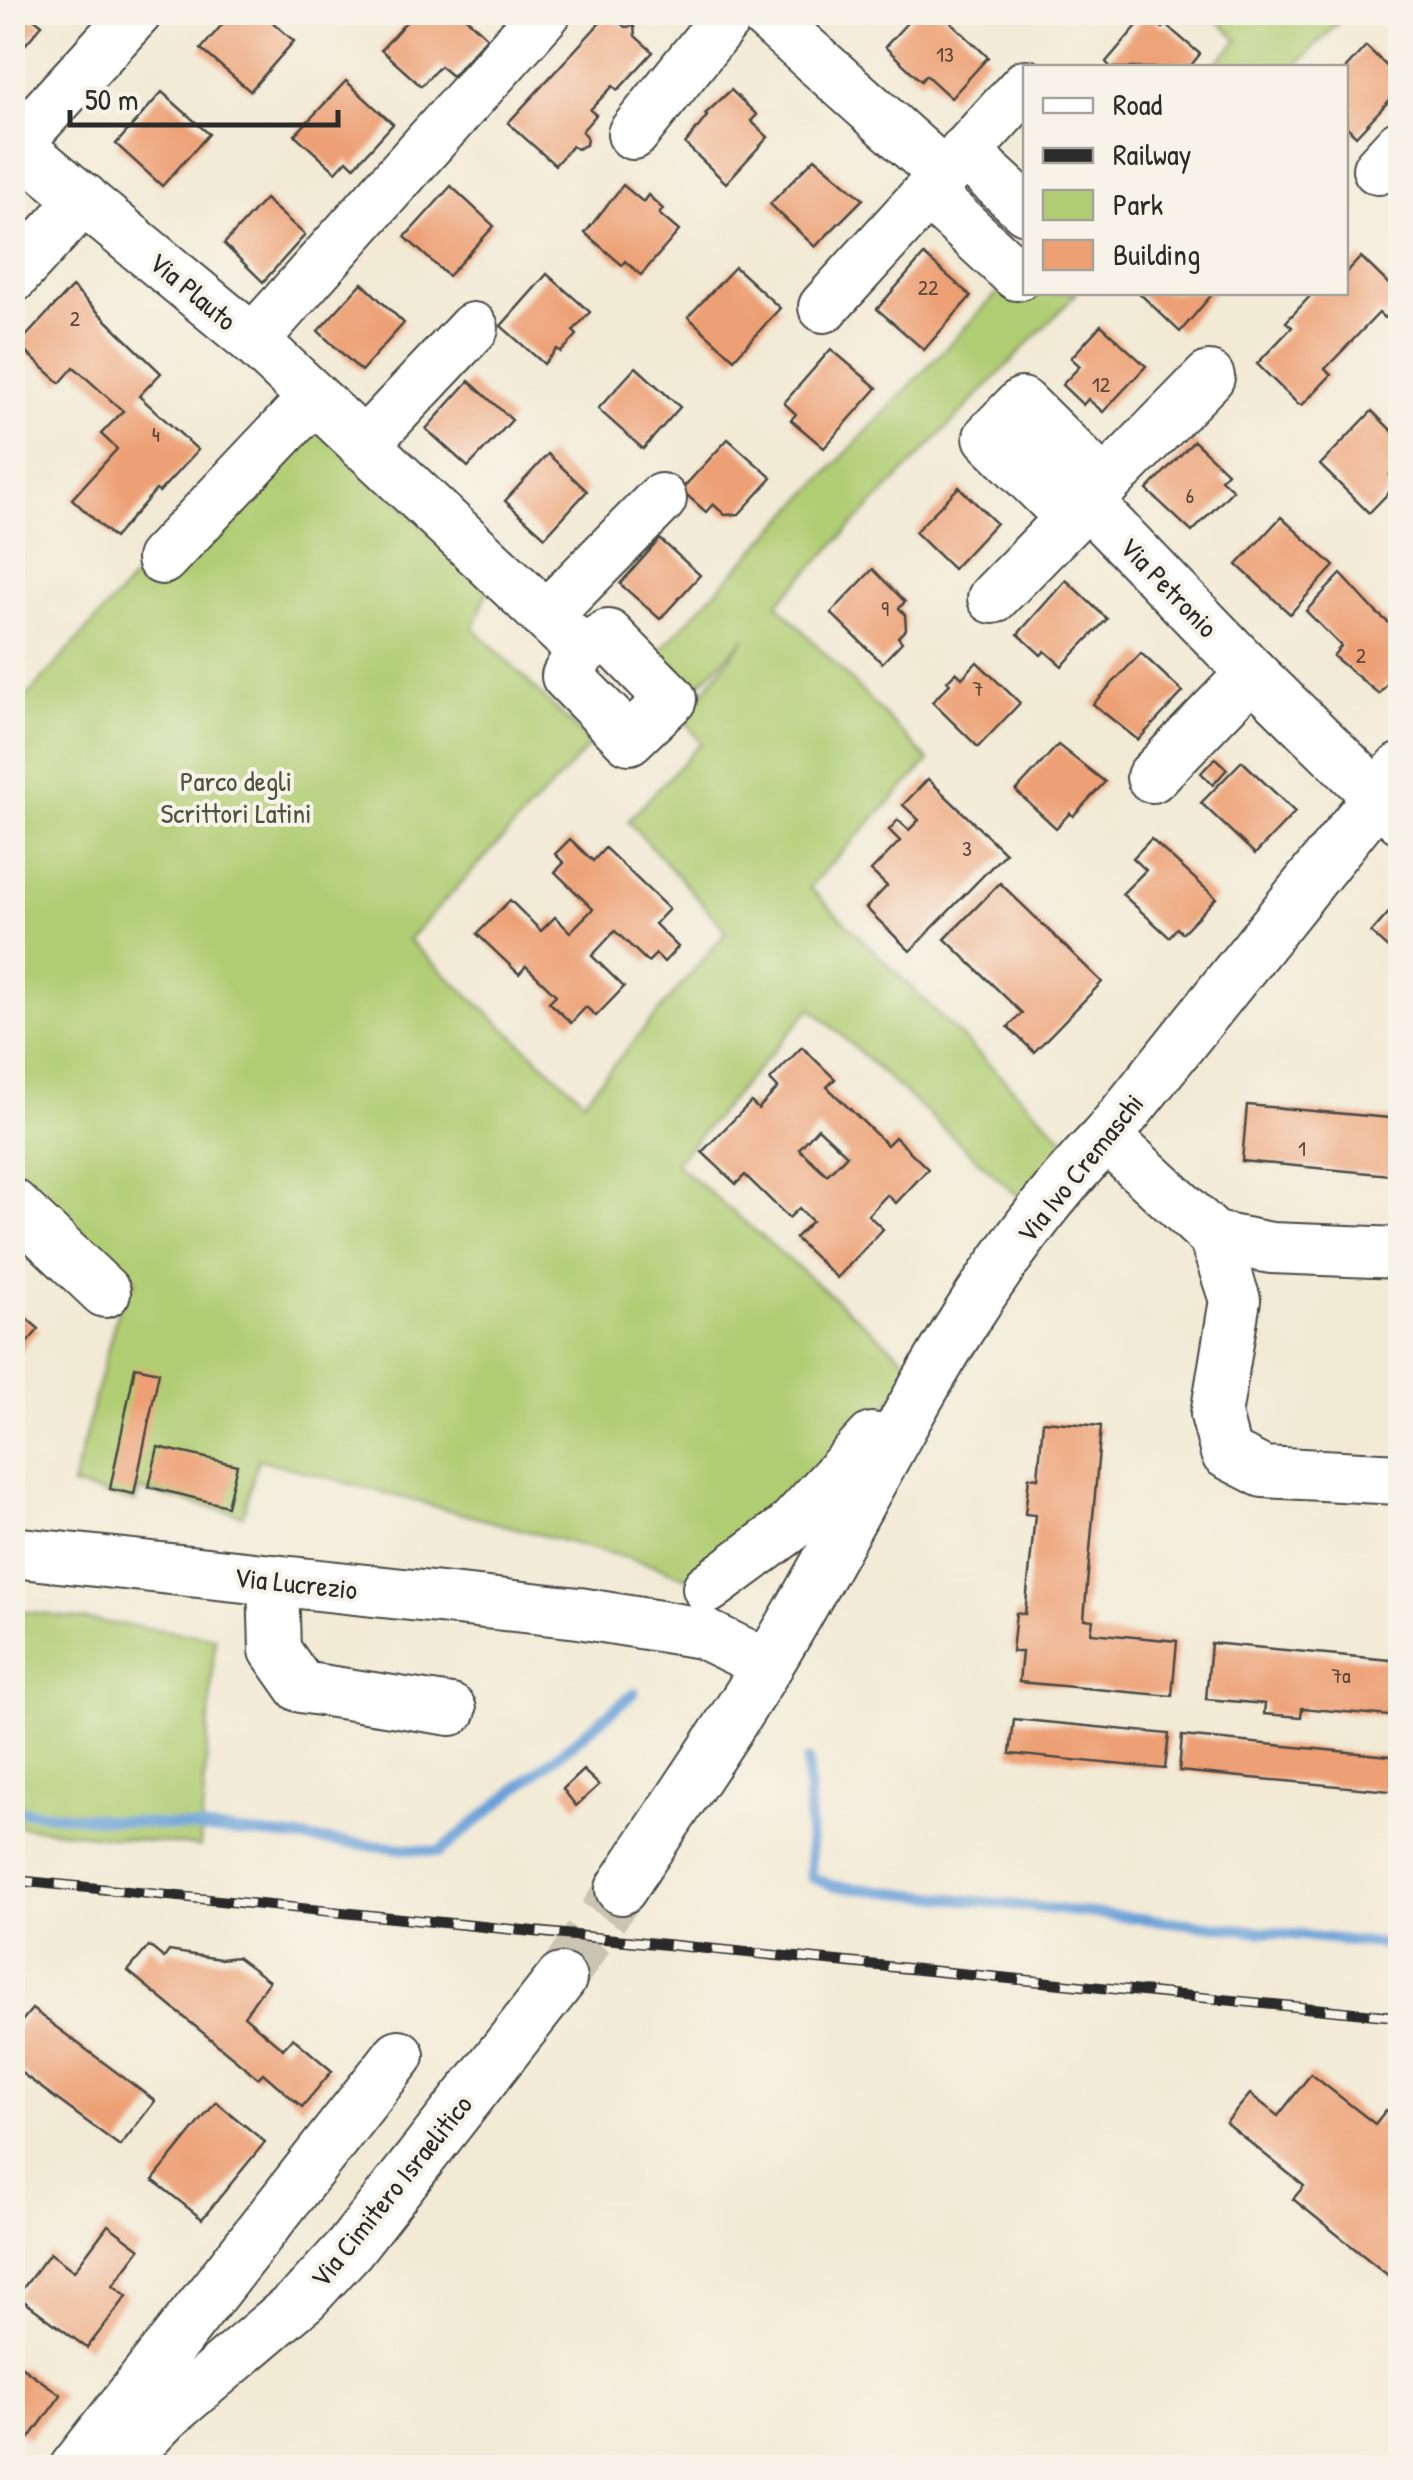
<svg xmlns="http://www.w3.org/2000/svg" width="1413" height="2480" font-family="'Patrick Hand',sans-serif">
  <rect width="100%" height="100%" fill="#f7f3e8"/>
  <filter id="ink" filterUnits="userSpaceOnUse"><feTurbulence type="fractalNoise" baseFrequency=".01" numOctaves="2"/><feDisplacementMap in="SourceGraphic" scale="20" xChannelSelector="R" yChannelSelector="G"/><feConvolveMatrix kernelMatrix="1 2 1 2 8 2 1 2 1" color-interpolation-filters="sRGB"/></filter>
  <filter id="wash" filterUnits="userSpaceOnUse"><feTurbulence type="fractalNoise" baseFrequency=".0048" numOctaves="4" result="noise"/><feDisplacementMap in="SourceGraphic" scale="40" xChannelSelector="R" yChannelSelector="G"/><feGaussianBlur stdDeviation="2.25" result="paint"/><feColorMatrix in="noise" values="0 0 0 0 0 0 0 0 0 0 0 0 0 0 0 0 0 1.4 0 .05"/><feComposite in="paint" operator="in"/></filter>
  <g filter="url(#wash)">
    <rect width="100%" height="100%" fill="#f2ead5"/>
    <!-- park -->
    <g fill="#b0cd73" stroke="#6e7c4f" stroke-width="2.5">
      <path d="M1209 13H1347L1294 68 1212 67 1238 40Z"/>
      <path d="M1025 264 1026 292 1077 293 777 604 929 761 809 887 1089 1163 1041 1217 811 1008 675 1163 915 1367 861 1439 692 1580 657 1566 258 1459 243 1515 139 1490 135 1502 72 1486 119 1305 136 1280 130 1278 13 1169V712L144 567 313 417 488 589 474 628 591 744 408 940 584 1100 727 931 628 821 701 743 683 718 746 637 681 703 648 663Z"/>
      <path d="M12 1610 215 1637 200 1847 13 1826Z"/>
    </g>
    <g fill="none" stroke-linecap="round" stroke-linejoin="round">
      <!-- stream -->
      <g stroke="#6ca1d8" stroke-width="11">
        <path d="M808 1761 811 1877 834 1886 1400 1946"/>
        <path d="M12 1810 439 1852 634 1693"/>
      </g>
    </g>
    <g id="blocks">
      <!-- building -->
      <g fill="#eda074" fill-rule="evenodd">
        <path d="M12 12H26L42 25 12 60Z"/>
        <path d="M233 12H261L294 41 250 91 201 49Z"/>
        <path d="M415 12H444L449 17 453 12H460L487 37 452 76 440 66 421 86 381 50Z"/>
        <path d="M917 12H940L988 57 951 98 926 75 921 81 885 47Z"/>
        <path d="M609 13 625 27 634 26 635 36 653 52 618 90 613 86 590 110 596 115 582 131 587 138 586 145 577 149 572 146 555 165 508 123Z"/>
        <path d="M1147 14 1163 28 1166 25 1200 54 1189 68H1111L1106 62Z"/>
        <path d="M1366 46 1400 79V89L1356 136 1346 126V68Z"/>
        <path d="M346 81 393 124 354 167 347 160 336 172 295 135Z"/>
        <path d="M731 90 757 115 751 121 768 137 726 183 685 144 707 116 705 114Z"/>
        <path d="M162 92 209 134 162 186 116 144Z"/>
        <path d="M815 158 863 199 815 247 770 204Z"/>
        <path d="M623 185 643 202 648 195 663 209 659 214 679 231 641 275 625 261 622 265 585 233Z"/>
        <path d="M451 186 494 226 448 276 405 237Z"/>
        <path d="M265 199 305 235 263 282 224 244Z"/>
        <path d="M924 255 971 296 924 350 877 309Z"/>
        <path d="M1361 257 1400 295V301L1384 318 1379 313 1325 369 1331 375 1302 405 1298 404 1257 364 1292 327 1286 322 1314 292H1346V273Z"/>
        <path d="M735 267 780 308 734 359 688 317Z"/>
        <path d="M547 274 590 312 573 331 577 335 561 352 557 349 544 364 501 326Z"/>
        <path d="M362 283 404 323 361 371 318 331Z"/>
        <path d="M72 287 161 373 139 396 198 450 159 492 156 490 114 538 72 499 117 449 101 434 123 411 74 367 60 383 18 345Z"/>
        <path d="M1138 292H1214L1180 332Z"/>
        <path d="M1101 325 1146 366 1103 412 1088 399 1083 405 1062 385 1080 366 1071 358Z"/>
        <path d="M831 349 877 388 824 448 791 420 796 414 784 403Z"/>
        <path d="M636 367 680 407 643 449 598 409Z"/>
        <path d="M469 381 512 420 468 467 426 429Z"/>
        <path d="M1372 411 1400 439V465L1390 475 1398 483 1369 513 1320 465Z"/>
        <path d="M728 439 772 478 739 514 725 515 713 504 706 512 681 490Z"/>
        <path d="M1194 441 1227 472 1221 479 1233 490 1192 532 1147 490Z"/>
        <path d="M548 454 587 491 545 537 505 501Z"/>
        <path d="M959 487 996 523 953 569 915 532Z"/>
        <path d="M1281 517 1334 566 1290 614 1237 565Z"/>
        <path d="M660 539 700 575 660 619 620 584Z"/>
        <path d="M873 569 905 602 899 608 905 615 906 629 898 637 902 642 882 663 831 613Z"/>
        <path d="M1341 574 1377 613 1400 632V675L1397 672 1379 694 1333 656 1341 646 1306 611Z"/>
        <path d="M1066 580 1107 619 1062 666 1045 651 1041 655 1018 634Z"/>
        <path d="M1141 653 1183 692 1138 740 1093 704Z"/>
        <path d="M977 662 1020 703 978 747 932 702 950 684 947 681 956 672 962 678Z"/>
        <path d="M1058 745 1105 782 1073 816 1070 813 1056 828 1016 791Z"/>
        <path d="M1215 758 1227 769 1213 785 1201 773Z"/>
        <path d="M1242 761 1295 812 1255 854 1201 803Z"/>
        <path d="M928 779 1005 853 910 951 866 908 887 886 871 871 900 841 889 830 898 820 909 830 919 820 903 805Z"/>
        <path d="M570 839 593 861 605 848 669 909 655 924 678 947 664 962 656 954 648 962 615 931 592 956 624 987 596 1016 586 1007 571 1023 549 1002 556 995 526 966 519 974 477 934 510 900 541 931 555 917 570 932 593 909 555 872 564 863 555 854Z"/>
        <path d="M1151 839 1216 898 1182 933 1177 928 1169 937 1122 894 1146 870 1133 858Z"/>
        <path d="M1000 883 1102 982 1034 1052 1008 1027 1022 1013 945 939Z"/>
        <path d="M1393 908 1400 914V959L1371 933Z"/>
        <path d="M802 1047 835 1079 827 1087 887 1145 895 1137 928 1169 896 1203 887 1195 868 1215 883 1229 837 1278 795 1238 812 1221 799 1208 789 1218 745 1175 736 1184 702 1152 751 1102 758 1109 778 1088 770 1080ZM818 1128 847 1155 827 1175 799 1149Z"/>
        <path d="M1247 1105 1400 1119V1176L1242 1161Z"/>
        <path d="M12 1306 39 1329 12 1360Z"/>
        <path d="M135 1367 159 1372 134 1494 110 1489Z"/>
        <path d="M1043 1421 1101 1426 1084 1619 1093 1620 1091 1633 1177 1641 1172 1696 1019 1682 1022 1652H1012L1016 1613 1025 1614 1035 1515 1025 1514 1029 1477 1038 1478Z"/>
        <path d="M158 1447 237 1465 227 1506 149 1487Z"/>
        <path d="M1211 1643 1400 1661V1717L1302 1708 1301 1717 1264 1714 1265 1704 1206 1699Z"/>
        <path d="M1014 1719 1169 1734 1165 1769 1010 1754Z"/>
        <path d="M1182 1736 1400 1757V1792L1179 1771Z"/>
        <path d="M583 1770 599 1785 576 1806 563 1789Z"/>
        <path d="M149 1946 164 1958 169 1951 220 1959 237 1957 269 1981 244 2016 283 2049 293 2038 332 2071 302 2107 263 2073 258 2078 128 1971Z"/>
        <path d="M32 2009 155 2101 120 2146 12 2066V2033Z"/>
        <path d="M1311 2074 1375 2124 1386 2110 1400 2122V2285L1293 2199 1304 2186 1226 2123 1250 2094 1278 2116Z"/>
        <path d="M216 2102 265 2142 202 2219 153 2180Z"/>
        <path d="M108 2225 140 2249 113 2285 127 2296 87 2348 17 2296 50 2253 74 2271Z"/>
        <path d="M12 2365 19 2370 22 2367 61 2395 29 2439 12 2427Z"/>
      </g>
    </g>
  </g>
  <g filter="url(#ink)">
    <use href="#blocks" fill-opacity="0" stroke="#494844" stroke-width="2.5"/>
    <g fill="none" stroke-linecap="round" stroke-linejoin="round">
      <!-- minor-tunnel -->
      <path stroke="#cac4b3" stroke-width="50" stroke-dasharray="50 25" stroke-linecap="butt" d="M561 1979 621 1889"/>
      <defs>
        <g id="minor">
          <path d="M762 12 944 174"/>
          <path d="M633 134 731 12"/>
          <path d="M12 141 253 340 582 650 567 676 629 739 671 699 608 635 582 650"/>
          <path d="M12 149 137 12"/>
          <path d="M964 152 1026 209"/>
          <path d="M1378 169 1400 145"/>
          <path d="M928 193 1017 275 1026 266"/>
          <path d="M12 278 84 199"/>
          <path d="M824 307 1026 85"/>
          <path d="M253 340 546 12"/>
          <path d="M363 445 473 328"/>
          <path d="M1087 502 1252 673 1400 818"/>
          <path d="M1071 518 989 437 1022 403 1104 484"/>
          <path d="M162 559 314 398"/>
          <path d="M993 598 1209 377"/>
          <path d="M546 616 661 499"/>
          <path d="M1152 777 1252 673"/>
          <path d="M1106 1137 1214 1237 1235 1300 1216 1415 1226 1453 1263 1472 1400 1479"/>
          <path d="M12 1204 105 1292"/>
          <path d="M1214 1237 1271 1248 1400 1253"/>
          <path d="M12 1552 579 1613 702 1633 768 1665"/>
          <path d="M273 1580 275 1650 301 1687 451 1710"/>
          <path d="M708 1588 788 1529 872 1438"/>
          <path d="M621 1889C669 1815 721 1742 767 1666 876 1487 957 1289 1106 1137L1400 769"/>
          <path d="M75 2468 399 2055"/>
          <path d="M115 2468 165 2416 304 2298 349 2249 561 1979"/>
        </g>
      </defs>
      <!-- minor casing -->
      <use href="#minor" stroke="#494844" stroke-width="54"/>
      <!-- minor -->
      <use href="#minor" stroke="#fff" stroke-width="50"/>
      <defs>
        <path id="rail" d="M12 1880 1400 2017"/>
      </defs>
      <!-- rail casing -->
      <use href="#rail" stroke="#2b2b2b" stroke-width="11"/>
      <!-- rail -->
      <use href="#rail" stroke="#f7f3e8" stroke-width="8" stroke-dasharray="22" stroke-linecap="butt"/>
    </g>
  </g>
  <g text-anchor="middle" stroke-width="8" stroke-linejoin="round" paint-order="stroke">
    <!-- number labels -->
    <g font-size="22" fill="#5c483d">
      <text x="945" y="62">13</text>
      <text x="928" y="295">22</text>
      <text x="75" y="326">2</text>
      <text x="1101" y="392">12</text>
      <text x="156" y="442">4</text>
      <text x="1190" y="503">6</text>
      <text x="885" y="616">9</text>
      <text x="1361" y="663">2</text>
      <text x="978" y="696">7</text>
      <text x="967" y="856">3</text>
      <text x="1302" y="1156">1</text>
      <text x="1341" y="1683">7a</text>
    </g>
    <!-- street labels -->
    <g font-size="28" fill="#2b2b2b" stroke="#f7f3e8">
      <text transform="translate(193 291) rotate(40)" y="10">Via Plauto</text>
      <text transform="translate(1169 587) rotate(46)" y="10">Via Petronio</text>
      <text transform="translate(1080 1168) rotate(-51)" y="10">Via Ivo Cremaschi</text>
      <text transform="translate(296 1583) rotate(6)" y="10">Via Lucrezio</text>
      <text transform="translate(391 2191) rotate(-51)" y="10">Via Cimitero Israelitico</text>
    </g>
    <!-- park labels -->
    <g font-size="28" fill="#4c543d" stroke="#f7f3e8">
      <text x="236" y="791">Parco degli<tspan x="236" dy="32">Scrittori Latini</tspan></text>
    </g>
  </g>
  <!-- margin -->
  <rect width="1413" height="2480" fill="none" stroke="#f7f3e8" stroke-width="50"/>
  <!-- legend -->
  <rect x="1023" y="65" width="325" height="230" fill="#f7f3e8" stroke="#a5a39c" stroke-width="2.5"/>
  <rect x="1043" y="98" width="50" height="15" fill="#ffffff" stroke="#a5a39c" stroke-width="2.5"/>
  <text x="1113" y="115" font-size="30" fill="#2b2b2b">Road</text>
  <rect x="1043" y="148" width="50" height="15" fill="#2b2b2b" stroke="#a5a39c" stroke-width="2.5"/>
  <text x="1113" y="165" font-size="30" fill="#2b2b2b">Railway</text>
  <rect x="1043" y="190" width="50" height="30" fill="#b0cd73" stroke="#a5a39c" stroke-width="2.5"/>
  <text x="1113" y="215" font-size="30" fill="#2b2b2b">Park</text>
  <rect x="1043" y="240" width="50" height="30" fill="#eda074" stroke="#a5a39c" stroke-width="2.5"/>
  <text x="1113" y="265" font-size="30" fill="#2b2b2b">Building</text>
  <!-- scale -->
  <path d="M70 110v15h268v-15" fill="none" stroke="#2b2b2b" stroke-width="5"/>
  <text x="85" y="110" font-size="30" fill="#2b2b2b" stroke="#f7f3e8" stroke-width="8" paint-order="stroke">50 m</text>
</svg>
